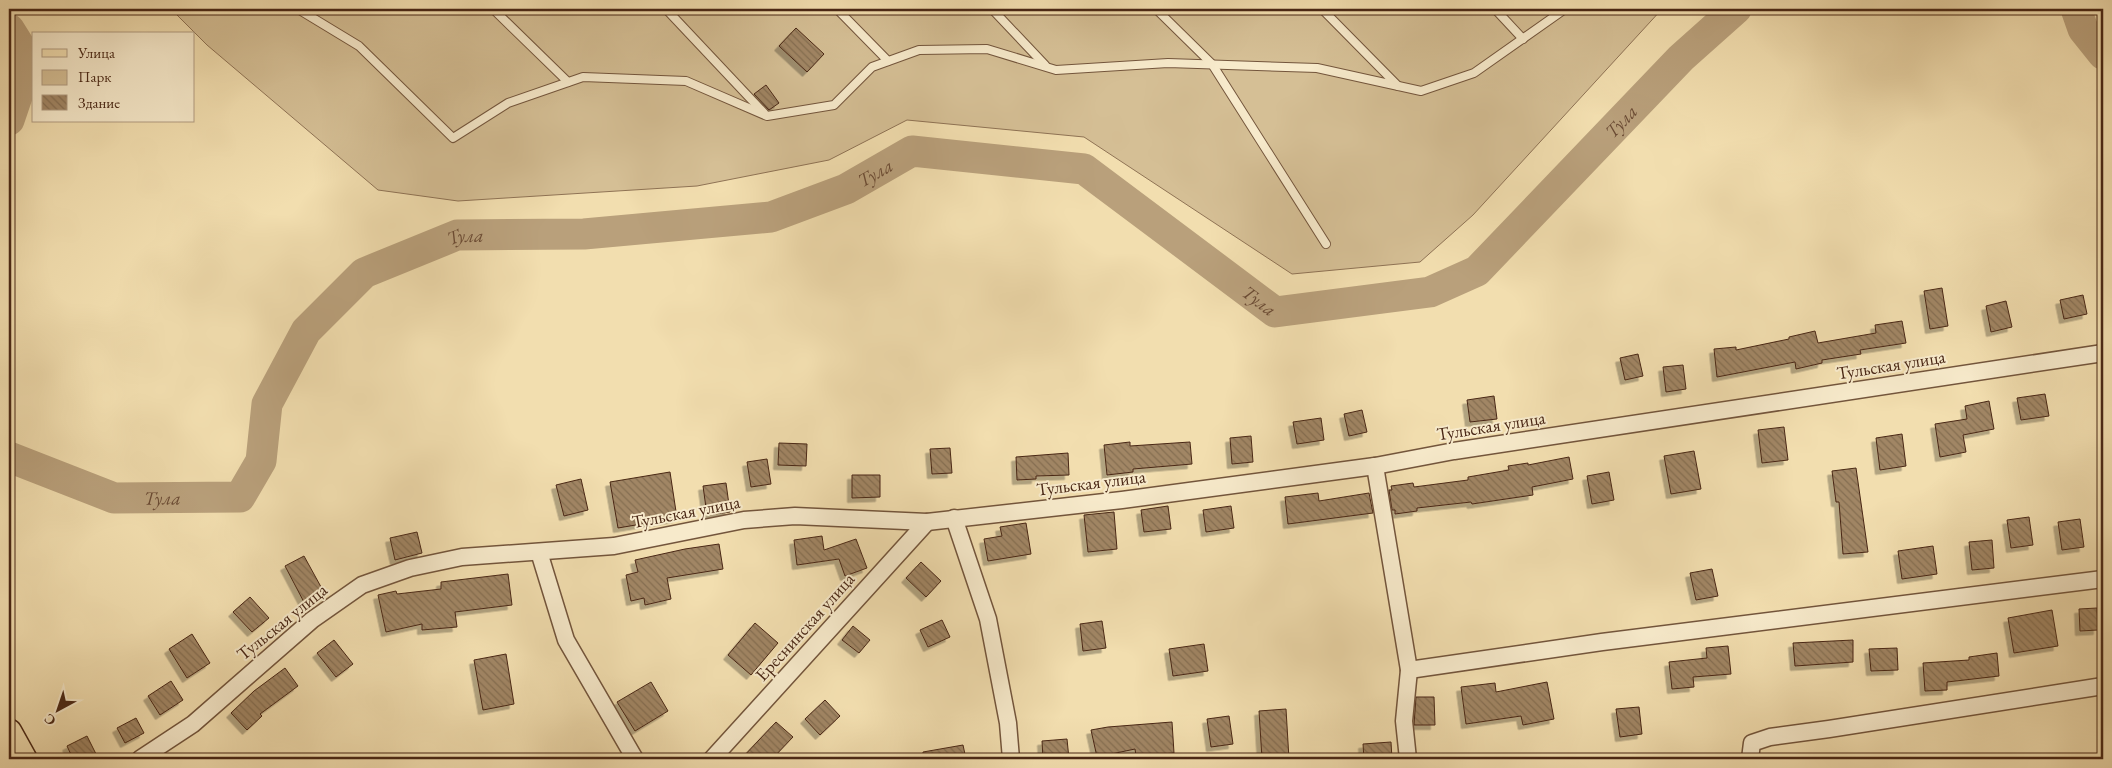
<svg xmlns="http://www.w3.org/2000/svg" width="2112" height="768" font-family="'EB Garamond',serif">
  <defs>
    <pattern id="building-back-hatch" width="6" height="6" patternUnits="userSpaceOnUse" patternTransform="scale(1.25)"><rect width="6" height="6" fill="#a18665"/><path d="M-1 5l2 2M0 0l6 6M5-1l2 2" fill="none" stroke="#856e52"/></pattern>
    <filter id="shadow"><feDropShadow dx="-4.5" dy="4.5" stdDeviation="0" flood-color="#0004"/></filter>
  </defs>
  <rect width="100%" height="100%" fill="#f2deaf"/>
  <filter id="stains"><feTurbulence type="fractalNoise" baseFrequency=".004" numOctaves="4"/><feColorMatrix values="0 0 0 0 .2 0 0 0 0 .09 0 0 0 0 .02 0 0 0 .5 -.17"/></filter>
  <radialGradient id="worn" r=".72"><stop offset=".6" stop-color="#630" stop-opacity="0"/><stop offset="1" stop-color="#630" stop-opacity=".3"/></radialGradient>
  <!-- green -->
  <path fill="#d5bf95" stroke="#8f7355" d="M171 9H1662L1473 215 1420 262 1292 274 1084 137 907 120 829 160 697 186 458 201 378 190 207 45Z"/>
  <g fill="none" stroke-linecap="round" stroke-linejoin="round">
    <!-- river -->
    <g stroke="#b9a07b" stroke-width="31">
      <path d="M2076 9 2083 29 2103 54"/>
      <path d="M9 29 29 61 9 120"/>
      <path id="s1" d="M9 457 114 498 240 497 261 461 267 404 306 331 364 273 457 235 584 234 771 217 846 189 912 151 1084 169 1275 312 1430 292 1477 271 1681 58 1736 9"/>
    </g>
  </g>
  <!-- building -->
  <g fill="url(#building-back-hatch)" stroke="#492715" filter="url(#shadow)">
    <path d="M796 28 824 54 807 72 779 46Z"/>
    <path d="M766 85 779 103 769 110 754 94Z"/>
    <path d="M1942 288 1948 326 1930 329 1924 291Z"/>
    <path d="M2083 295 2087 314 2064 319 2060 300Z"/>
    <path d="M2006 301 2012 327 1991 332 1986 306Z"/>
    <path d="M1902 321 1906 343 1860 350 1861 354 1822 360V363L1796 369 1795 362 1717 377 1714 349 1736 347V350L1789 339V337L1815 331 1818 343 1876 333 1875 325Z"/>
    <path d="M1638 354 1643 376 1625 380 1620 358Z"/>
    <path d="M1683 365 1686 389 1666 392 1663 367Z"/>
    <path d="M2045 394 2049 416 2021 420 2017 398Z"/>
    <path d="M1494 396 1497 419 1470 422 1467 400Z"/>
    <path d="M1989 401 1994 429 1963 435 1966 452 1940 457 1935 424 1967 419 1965 406Z"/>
    <path d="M1362 410 1367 432 1349 436 1344 414Z"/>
    <path d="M1321 418 1324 440 1297 444 1293 422Z"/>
    <path d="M1784 427 1788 460 1762 463 1758 430Z"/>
    <path d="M1902 434 1906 466 1880 470 1876 438Z"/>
    <path d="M1251 436 1253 462 1232 464 1230 438Z"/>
    <path d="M1130 442V446L1190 442 1192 464 1133 469V472L1107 475 1104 445Z"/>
    <path d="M779 443 807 444 806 466 778 465Z"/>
    <path d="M950 448 952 473 932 474 930 449Z"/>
    <path d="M1694 451 1701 489 1671 494 1664 456Z"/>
    <path d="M1068 453 1069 475 1036 476V479L1017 480 1016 457Z"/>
    <path d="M1569 457 1573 479 1532 487 1533 495 1472 504 1471 502 1417 508V511L1395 514V510H1392L1389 490H1392L1391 486 1413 483 1414 487 1468 480V477L1509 470 1508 466 1528 463V465Z"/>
    <path d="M767 459 771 484 751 487 747 462Z"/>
    <path d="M1856 468 1868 552 1843 554 1839 502H1836L1832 471Z"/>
    <path d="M670 472 677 518 618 528 610 482Z"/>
    <path d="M1609 472 1614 500 1592 504 1587 476Z"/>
    <path d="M852 475H880V497L852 498Z"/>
    <path d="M581 479 588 510 564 516 556 485Z"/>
    <path d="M726 483 730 512 707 515 703 486Z"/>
    <path d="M1318 493 1319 501 1369 493 1373 513 1288 524 1285 497Z"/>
    <path d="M1168 506 1171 529 1144 532 1141 510Z"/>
    <path d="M1231 506 1234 528 1206 532 1203 510Z"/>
    <path d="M1114 512 1117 549 1088 552 1084 515Z"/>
    <path d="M2029 517 2033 545 2011 548 2007 520Z"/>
    <path d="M2080 519 2084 547 2062 550 2058 522Z"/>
    <path d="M1026 523 1031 554 988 561 984 539 1002 536 1000 527Z"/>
    <path d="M417 532 422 553 395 560 390 538Z"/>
    <path d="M822 536 824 550 856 539 867 568 845 576 839 559 797 565 794 540Z"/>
    <path d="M1992 540 1994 568 1972 570 1969 542Z"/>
    <path d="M719 544 723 569 667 578 671 599 645 605 644 598 631 601 626 575 638 572 635 560 685 549Z"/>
    <path d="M1933 546 1937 574 1902 579 1898 551Z"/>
    <path d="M304 556 326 596 306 606 285 566Z"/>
    <path d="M921 562 941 581 926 597 906 578Z"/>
    <path d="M1712 569 1718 596 1696 600 1690 573Z"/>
    <path d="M508 574 512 605 455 612 457 627 422 630V624L386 632 378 595 396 591 397 594 441 589V582Z"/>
    <path d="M250 597 269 618 252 632 233 612Z"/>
    <path d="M2097 608 2098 630 2080 631 2079 609Z"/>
    <path d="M2052 610 2058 646 2014 653 2008 618Z"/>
    <path d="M942 620 950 637 928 647 920 630Z"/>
    <path d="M1102 621 1106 648 1083 651 1080 624Z"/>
    <path d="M755 623 778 643 751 675 728 655Z"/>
    <path d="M853 626 870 640 859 653 842 640Z"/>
    <path d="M192 634 210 663 187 678 169 649Z"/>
    <path d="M334 640 353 664 336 677 317 653Z"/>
    <path d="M1853 640V662L1795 666 1793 643Z"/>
    <path d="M1204 644 1208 671 1173 676 1169 649Z"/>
    <path d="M1728 646 1731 674 1693 677 1694 687 1672 689 1669 662 1707 658 1706 648Z"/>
    <path d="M1897 648 1898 670 1871 671 1869 649Z"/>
    <path d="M1997 653 1999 676 1947 682V690L1925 691 1923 663 1969 660V657Z"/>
    <path d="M506 654 514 704 483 710 474 660Z"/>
    <path d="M285 668 298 686 260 714 262 716 247 730 231 713 254 691Z"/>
    <path d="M171 681 183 700 160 715 148 696Z"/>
    <path d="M651 682 668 711 635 731 617 702Z"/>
    <path d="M1547 682 1554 719 1523 725 1521 716 1466 724 1461 687 1495 683 1496 692Z"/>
    <path d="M1416 697H1434L1435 725H1414Z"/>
    <path d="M825 700 840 716 820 735 805 719Z"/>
    <path d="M1639 707 1642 734 1620 737 1616 709Z"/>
    <path d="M1286 709 1289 759H1262L1259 711Z"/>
    <path d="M1229 716 1233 744 1211 747 1207 719Z"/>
    <path d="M136 718 144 733 125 743 117 728Z"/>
    <path d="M776 722 793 737 772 759H741Z"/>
    <path d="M1172 722 1174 753 1136 756 1135 749 1097 757 1091 730 1108 727Z"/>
    <path d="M87 736 96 754 86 759H73L67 746Z"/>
    <path d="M1067 739 1069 759H1043L1042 741Z"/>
    <path d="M1391 742 1392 759H1364L1363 744Z"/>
    <path d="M963 745 966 759H923V752Z"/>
  </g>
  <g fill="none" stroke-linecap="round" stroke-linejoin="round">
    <defs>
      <g id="service">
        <path d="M298 9 359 46 453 138 508 103 583 77 686 81 767 116 834 105 872 67 919 50 987 49 1056 70 1168 63 1317 68 1421 91 1474 73 1565 9"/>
        <path d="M493 9 568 82"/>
        <path d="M666 9 764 113"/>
        <path d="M837 9 888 61"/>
        <path d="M992 9 1045 65"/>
        <path d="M1156 9 1212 64 1326 244"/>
        <path d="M1322 9 1398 86"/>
        <path d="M1495 9 1523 39"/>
      </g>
      <g id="minor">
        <path d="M1375 466 1409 670 1404 721 1408 759"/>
        <path d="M954 518 988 619 1008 723 1011 759"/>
        <path d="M539 552 566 640 635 759"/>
        <path d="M1409 670 1602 642 2103 579"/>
        <path d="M140 759 193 724 312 620 362 585 410 568 462 557 614 546 744 520 795 516 927 522 1122 500 1375 466 1454 451 2103 353"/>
        <path d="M712 759 927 522"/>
        <path d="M1750 759 1752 743 1770 737 1829 729 2103 686"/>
      </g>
      <path id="primary" d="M9 732 24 759"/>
    </defs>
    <!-- service casing -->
    <use href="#service" stroke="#73553c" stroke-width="10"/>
    <!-- minor casing -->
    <use href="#minor" stroke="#73553c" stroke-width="19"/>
    <!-- primary casing -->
    <use href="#primary" stroke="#492715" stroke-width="28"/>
    <!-- service -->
    <use href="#service" stroke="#f7eacb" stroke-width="8"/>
    <!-- minor -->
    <use href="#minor" stroke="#f7eacb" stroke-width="16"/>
    <!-- primary -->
    <use href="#primary" stroke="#f2deaf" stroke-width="25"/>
  </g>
  <g text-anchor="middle" stroke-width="4" stroke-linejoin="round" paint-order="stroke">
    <!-- street labels -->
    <g font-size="18" fill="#492715" stroke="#f7eacb">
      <text transform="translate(1891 365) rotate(-9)" y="6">Тульская улица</text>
      <text transform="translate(1491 426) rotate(-9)" y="6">Тульская улица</text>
      <text transform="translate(1091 483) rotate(-7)" y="6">Тульская улица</text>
      <text transform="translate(686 512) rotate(-11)" y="6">Тульская улица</text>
      <text transform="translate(282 622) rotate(-39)" y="6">Тульская улица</text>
      <text transform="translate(805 627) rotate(-48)" y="6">Ереснинская улица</text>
    </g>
    <!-- water labels -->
    <g font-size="19" font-style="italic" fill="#6b4b34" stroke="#f7eacb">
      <text dy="7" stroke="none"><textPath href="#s1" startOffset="1901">Тула</textPath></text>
      <text dy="7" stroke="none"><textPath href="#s1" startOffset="1031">Тула</textPath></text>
      <text dy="7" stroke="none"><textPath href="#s1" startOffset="611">Тула</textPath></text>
      <text dy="7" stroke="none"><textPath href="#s1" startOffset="1466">Тула</textPath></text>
      <text dy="7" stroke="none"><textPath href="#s1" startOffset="161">Тула</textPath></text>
    </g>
  </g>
  <!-- margin -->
  <rect width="2112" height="768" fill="none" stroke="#f2deaf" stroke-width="30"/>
  <rect x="10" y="10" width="2092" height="748" fill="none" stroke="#492715" stroke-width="2.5"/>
  <rect x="15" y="15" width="2082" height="738" fill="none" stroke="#492715"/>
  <!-- legend -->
  <rect x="32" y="32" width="162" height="90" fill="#f7eacb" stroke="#b19c82"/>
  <rect x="42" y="49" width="25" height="8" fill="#f2deaf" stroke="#b19c82"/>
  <text x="78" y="58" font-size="15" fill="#492715">Улица</text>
  <rect x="42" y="70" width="25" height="15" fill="#d5bf95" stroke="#b19c82"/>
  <text x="78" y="82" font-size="15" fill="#492715">Парк</text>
  <rect x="42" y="95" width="25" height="15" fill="url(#building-back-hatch)" stroke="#b19c82"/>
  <text x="78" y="108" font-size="15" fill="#492715">Здание</text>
  <!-- north arrow -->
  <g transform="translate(58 710) rotate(220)" stroke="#f7eacb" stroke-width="4" paint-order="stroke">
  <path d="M0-4L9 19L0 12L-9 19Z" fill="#492715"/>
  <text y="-8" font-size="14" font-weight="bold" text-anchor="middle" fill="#492715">С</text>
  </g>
  <rect width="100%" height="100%" filter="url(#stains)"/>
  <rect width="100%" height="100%" fill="url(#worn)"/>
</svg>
